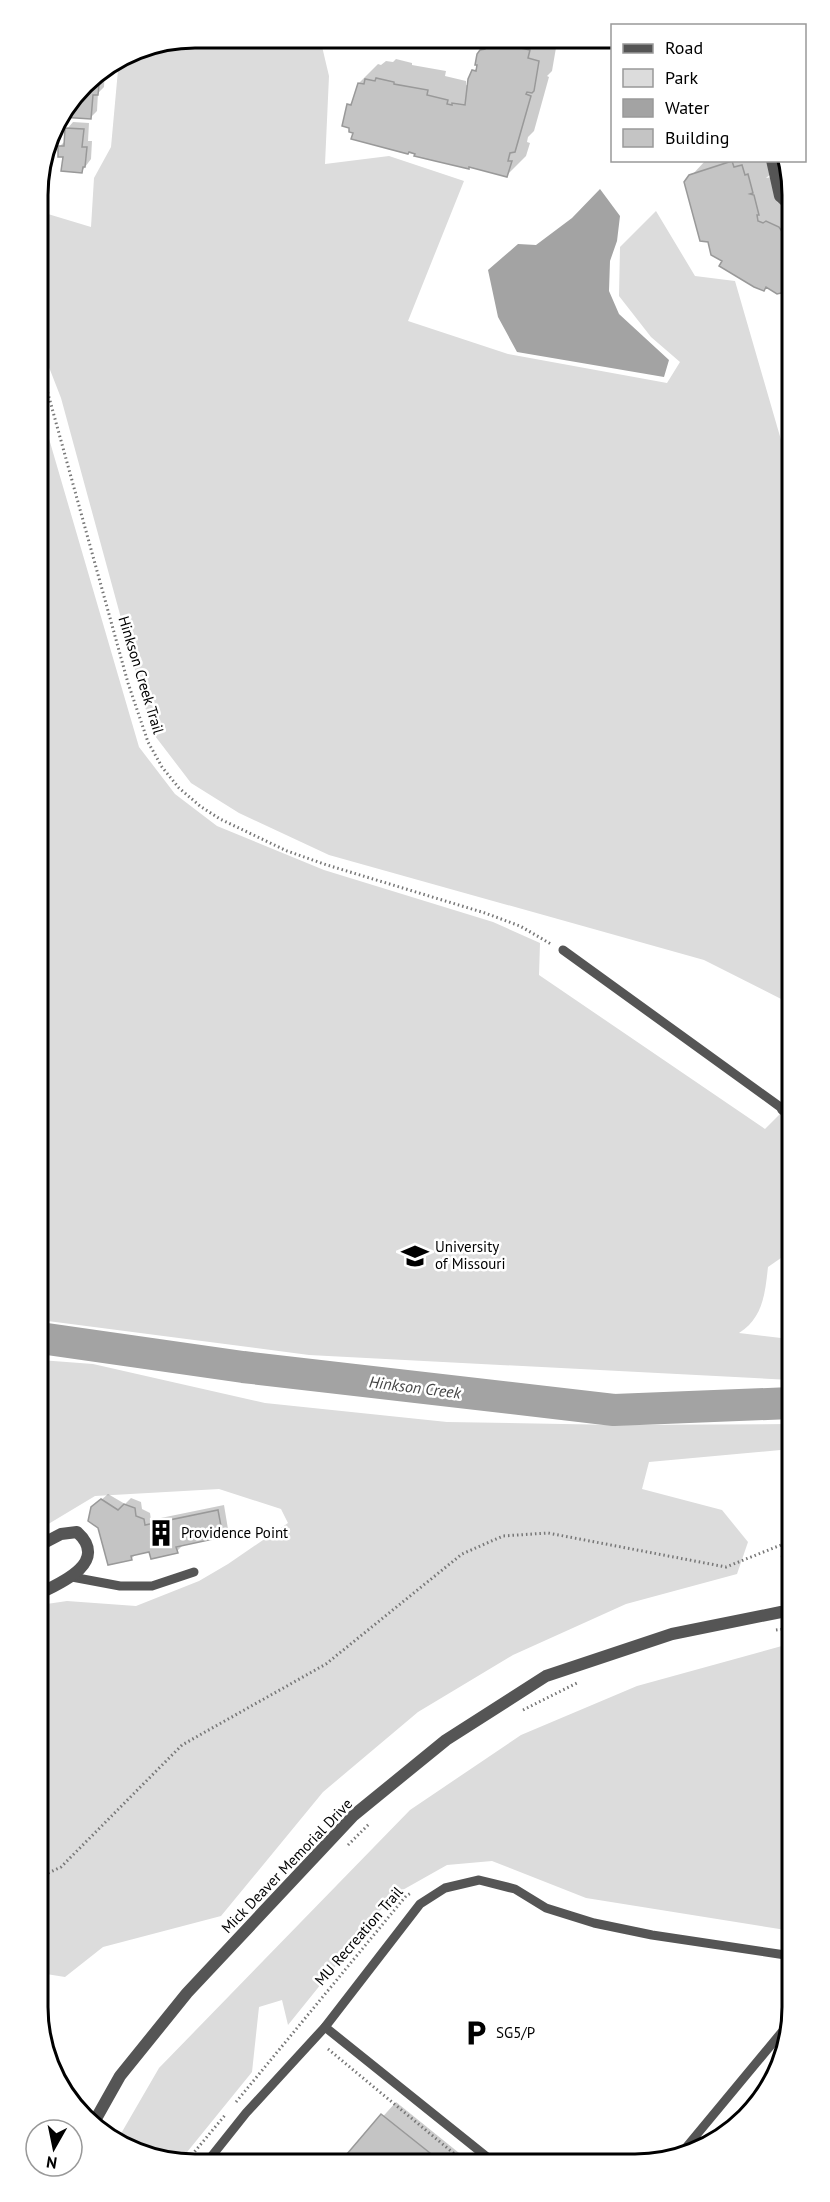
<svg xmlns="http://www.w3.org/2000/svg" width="830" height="2202" font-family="'PT Sans',sans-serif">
  <rect width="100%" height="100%" fill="#fff"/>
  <!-- green -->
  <g fill="#dcdcdc">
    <path d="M195 38H320L329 76 325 164 389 156 464 181 408 321 508 354 667 383 680 362 651 337 619 296 620 247 656 211 695 276 735 281 790 471 791 1004 704 960 329 855 239 813 191 783 152 732 61 398 38 339V211L91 227 94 178 111 147 119 59 135 49Z"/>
    <path d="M38 401 139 747 175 794 217 826 324 870 493 922 540 943 539 975 765 1129 781 1113 791 1121V1251L768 1267C765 1294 763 1318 739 1333L781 1338 791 1329V1380L309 1355 40 1320Z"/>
    <path d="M40 1360 93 1364 265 1403 447 1422 618 1425 791 1424V1449L649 1462 642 1489 722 1510 748 1542 737 1574 626 1604 513 1655 418 1712 323 1792 221 1916 103 1947 65 1977 40 1973V1605L67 1601 136 1606 199 1581 228 1564 288 1523 281 1509 219 1489 95 1496 40 1529Z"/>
    <path d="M791 1552 792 1576 780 1556Z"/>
    <path d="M789 1644H792V1931L586 1898 492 1861 447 1865 392 1896 288 2025 282 2000 259 2007 252 2072 179 2162H164L119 2137 159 2068 410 1810 521 1735 637 1686Z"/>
  </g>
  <!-- water -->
  <path fill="#a3a3a3" d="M600 189 620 216 617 241 610 261 609 291 619 314 669 360 664 377 517 352 498 317 488 270 518 244 536 245 572 218Z"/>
  <!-- shadow -->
  <g fill="#0003">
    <path d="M492 39 547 40 557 42 552 71 547 76 549 77 534 131 528 137 527 142 530 143 526 156 507 175 470 166 435 160 353 138 354 132 349 105 354 100 359 83 378 64 381 65 386 61 393 62 396 59 412 63V65L446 71 445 76 466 81V85L469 86 474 71 480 64 481 51Z"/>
    <path d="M105 68 104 87 98 93 97 111 90 118 63 116 91 77Z"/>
    <path d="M73 122 89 123 88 141H92L91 159 82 171 64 155 60 146 66 140 67 129Z"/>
    <path d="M706 160H768L772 173 766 178 772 177 777 202 783 205 789 204 790 289 766 286 724 261 691 176Z"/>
    <path d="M108 1494 125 1504 131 1498 141 1502 142 1509 150 1513 151 1520 224 1505 228 1529 222 1536 183 1545 177 1551H150L136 1554 132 1558 100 1501Z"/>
    <path d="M396 2102 469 2161H343Z"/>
  </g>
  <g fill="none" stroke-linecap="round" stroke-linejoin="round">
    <!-- river -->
    <path stroke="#a3a3a3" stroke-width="32" d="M40 1338 243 1367 614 1410 791 1403"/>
  </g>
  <!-- building -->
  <g fill="#c4c4c4" stroke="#999" stroke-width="1.5">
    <path d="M487 43 497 45V43L530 50 528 58 539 61 534 91 532 93 527 92 526 94 531 96 515 152 510 153 508 161H512L507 177 469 167V169L435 161 414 156 415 154 409 152 408 154 351 139 353 133 349 132V128L342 126 347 104 351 105 358 83 364 84 365 79 375 81 376 78 394 82V84L428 90 427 95 448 100 447 104 452 105V103L465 105 468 79 472 70 476 71 477 65H475L477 54 480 50 485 49Z"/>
    <path d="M97 73H100L98 95H93L91 119 61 117 91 77Z"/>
    <path d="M65 128 84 129 82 147H87L85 167H83L82 173 61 171 63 157H58V146H64Z"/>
    <path d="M732 161 734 167 742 165 745 175 748 174 753 193 750 194 754 195 759 215H757L758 221 763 223 766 221 779 227 783 233H790V291L777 294 766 287 764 291 754 287 719 266 722 261 711 255 708 242 700 241 684 182 689 175Z"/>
    <path d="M101 1499 118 1510 124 1504 135 1508 136 1516 144 1519 145 1525 218 1510 223 1537 176 1547 178 1553 151 1559 149 1552 131 1556 132 1560 108 1565 98 1528 88 1521 91 1507Z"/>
    <path d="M381 2114 440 2161H341Z"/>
  </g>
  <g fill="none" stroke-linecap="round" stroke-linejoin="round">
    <!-- path -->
    <g stroke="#777" stroke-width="3" stroke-dasharray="1.5 3" stroke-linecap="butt">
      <path d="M38 367 47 390 128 683 148 742 162 767 179 788 200 806 220 819 287 851 327 865 485 913 520 926 551 944"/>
      <path d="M776 1630 790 1628"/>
      <path d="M523 1710 579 1682"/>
      <path d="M348 1845 369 1824"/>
      <path d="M40 1877 61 1867 182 1745 326 1664 462 1554 503 1536 548 1533 726 1567 791 1541"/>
      <path d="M328 2049 463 2161"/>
      <path d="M236 2102 406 1896 411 1893"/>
      <path d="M186 2162 226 2114"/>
    </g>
    <!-- lane -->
    <g stroke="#555" stroke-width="9">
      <path d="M563 950 783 1109"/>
      <path d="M72 1577 120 1586H152L194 1572"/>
      <path d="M325 2027 492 2161"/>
      <path d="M679 2156 791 2021"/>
      <path d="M207 2162 246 2113 325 2027 420 1904 445 1888 479 1880 515 1889 546 1908 594 1923 652 1935 792 1956"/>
    </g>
    <!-- street -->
    <g stroke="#555" stroke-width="12">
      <path d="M772 160 780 196 789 204"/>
      <path d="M783 1109 791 1115"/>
      <path d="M40 1545 61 1534 77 1532C109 1561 64 1582 40 1593"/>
      <path d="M93 2124 120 2076 187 1993 354 1815 446 1740 546 1676 672 1634 781 1612H792"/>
    </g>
  </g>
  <!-- icons -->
  <defs>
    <symbol id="university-bare" viewBox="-9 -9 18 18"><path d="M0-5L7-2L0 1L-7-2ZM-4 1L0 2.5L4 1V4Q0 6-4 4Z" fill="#000" stroke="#fff" stroke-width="2.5" paint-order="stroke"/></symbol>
    <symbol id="building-bare" viewBox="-9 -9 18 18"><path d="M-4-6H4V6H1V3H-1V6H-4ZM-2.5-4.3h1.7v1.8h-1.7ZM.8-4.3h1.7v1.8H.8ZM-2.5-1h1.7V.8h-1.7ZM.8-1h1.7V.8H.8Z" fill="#000" stroke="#fff" stroke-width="2.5" paint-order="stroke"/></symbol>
    <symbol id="parking-bare" viewBox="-9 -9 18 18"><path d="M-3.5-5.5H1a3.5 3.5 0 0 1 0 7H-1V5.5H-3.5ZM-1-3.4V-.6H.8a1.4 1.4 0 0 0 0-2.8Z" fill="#000" stroke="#fff" stroke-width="2.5" paint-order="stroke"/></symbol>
  </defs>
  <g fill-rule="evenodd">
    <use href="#university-bare" x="396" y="1237" width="38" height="38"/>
    <use href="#building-bare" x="142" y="1514" width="38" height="38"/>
    <use href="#parking-bare" x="457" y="2014" width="38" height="38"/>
  </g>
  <g text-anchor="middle" stroke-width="5" stroke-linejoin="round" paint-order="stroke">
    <!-- street labels -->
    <g font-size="15" fill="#000" stroke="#fff">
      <text transform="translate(141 675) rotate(73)" y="5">Hinkson Creek Trail</text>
      <text transform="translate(287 1866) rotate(-46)" y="5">Mick Deaver Memorial Drive</text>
      <text transform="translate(359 1936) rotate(-49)" y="5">MU Recreation Trail</text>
    </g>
    <!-- poi labels -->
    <g font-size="15" fill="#000" stroke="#fff" text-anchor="start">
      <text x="435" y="1252">University<tspan x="435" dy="17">of Missouri</tspan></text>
      <text x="181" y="1538">Providence Point</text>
      <text x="496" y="2038">SG5/P</text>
    </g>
    <!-- water labels -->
    <g font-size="16" font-style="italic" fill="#444" stroke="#fff">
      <text transform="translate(415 1387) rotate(7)" y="6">Hinkson Creek</text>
    </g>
  </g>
  <!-- crop -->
  <path d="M0 0H830V2202H0ZM195 48H635A147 147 0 0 1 782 195V2007A147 147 0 0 1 635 2154H195A147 147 0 0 1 48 2007V195A147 147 0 0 1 195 48Z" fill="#fff" fill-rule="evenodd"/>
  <path fill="none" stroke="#000" stroke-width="3" d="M195 48H635A147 147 0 0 1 782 195V2007A147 147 0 0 1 635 2154H195A147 147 0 0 1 48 2007V195A147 147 0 0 1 195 48Z"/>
  <!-- legend -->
  <rect x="611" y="24" width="195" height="138" fill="#ffffff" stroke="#999999" stroke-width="1.5"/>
  <rect x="623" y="44" width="30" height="9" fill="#555555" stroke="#999999" stroke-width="1.5"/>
  <text x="665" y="54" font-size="18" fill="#000000">Road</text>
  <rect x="623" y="69" width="30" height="18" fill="#dcdcdc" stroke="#999999" stroke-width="1.5"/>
  <text x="665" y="84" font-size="18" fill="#000000">Park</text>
  <rect x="623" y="99" width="30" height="18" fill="#a3a3a3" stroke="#999999" stroke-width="1.5"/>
  <text x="665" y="114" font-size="18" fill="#000000">Water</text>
  <rect x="623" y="129" width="30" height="18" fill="#c4c4c4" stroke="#999999" stroke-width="1.5"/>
  <text x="665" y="144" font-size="18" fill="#000000">Building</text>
  <!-- north arrow -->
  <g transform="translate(54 2148) rotate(189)"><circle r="28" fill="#ffffff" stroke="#999999" stroke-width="1.5"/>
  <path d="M0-4.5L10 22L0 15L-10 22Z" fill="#000000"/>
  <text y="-9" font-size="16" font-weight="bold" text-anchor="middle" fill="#000000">N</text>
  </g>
</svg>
